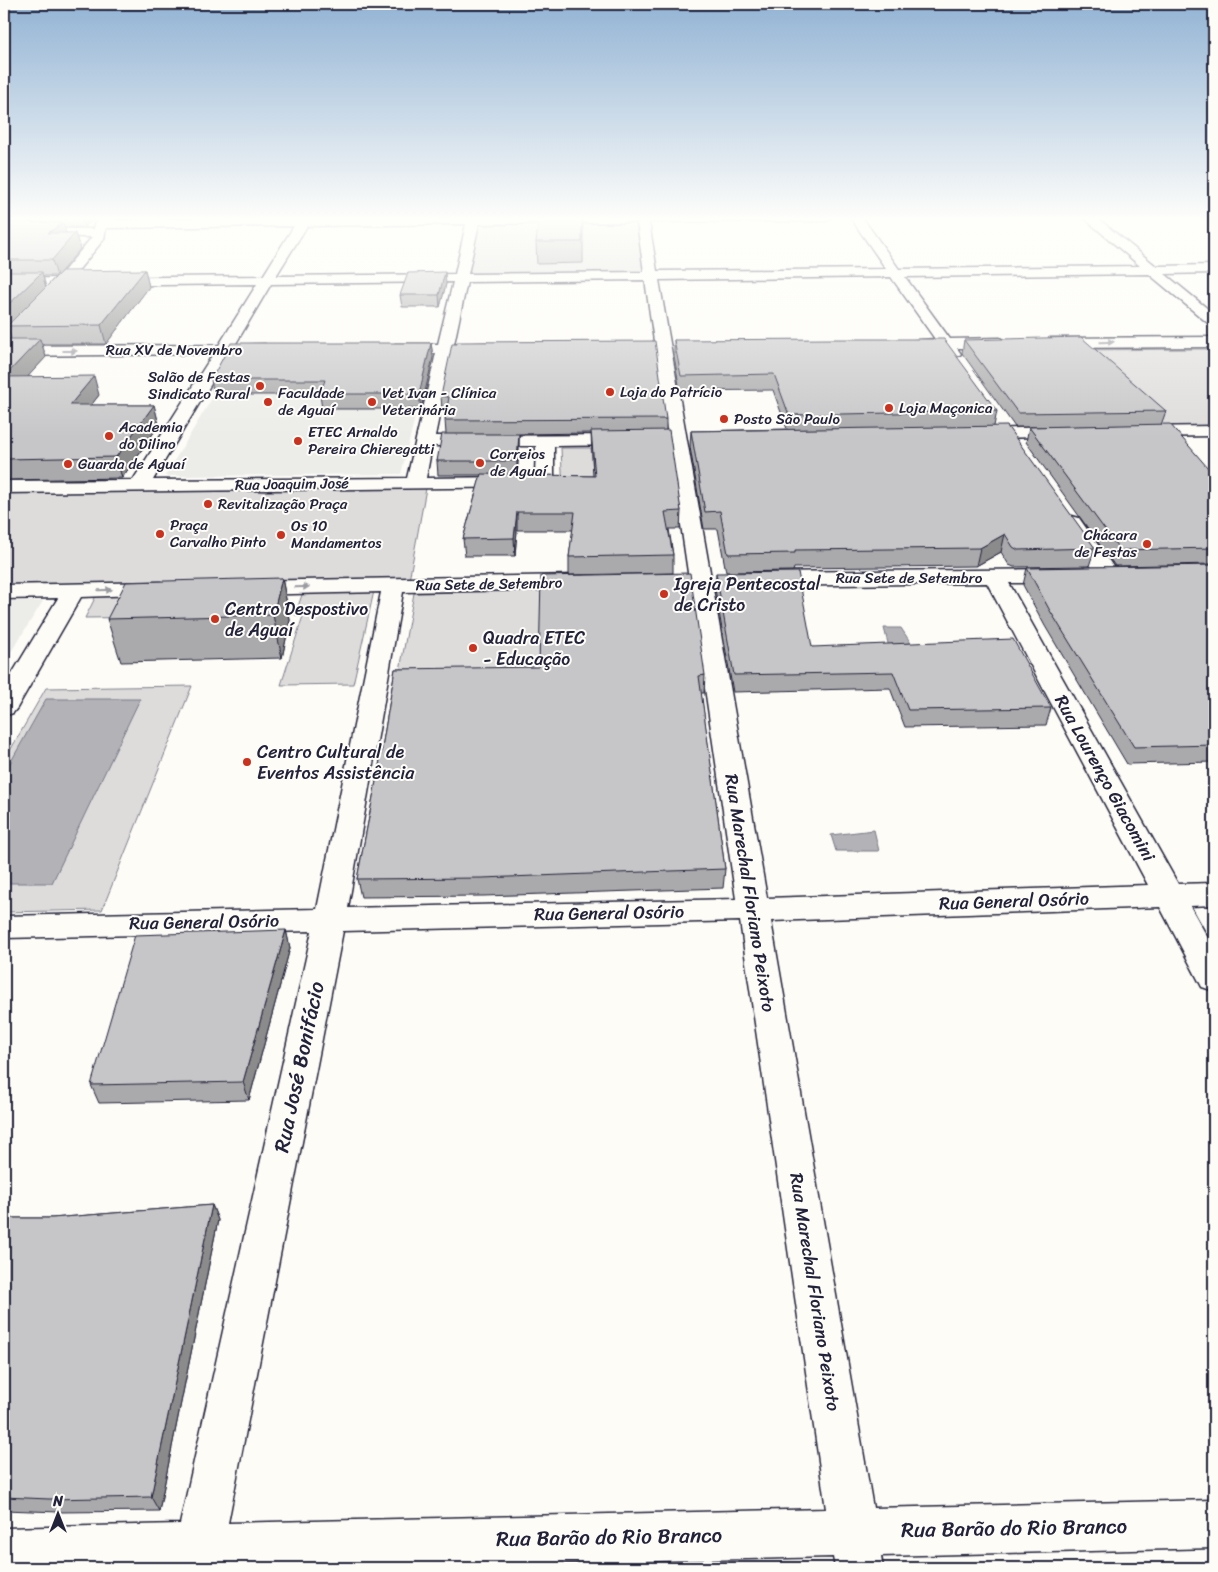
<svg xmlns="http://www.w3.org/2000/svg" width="1218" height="1572" font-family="Sriracha,sans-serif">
  <rect width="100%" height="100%" fill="#fdfcf7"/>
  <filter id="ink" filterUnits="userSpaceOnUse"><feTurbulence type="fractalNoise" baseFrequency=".02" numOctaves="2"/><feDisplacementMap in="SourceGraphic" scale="10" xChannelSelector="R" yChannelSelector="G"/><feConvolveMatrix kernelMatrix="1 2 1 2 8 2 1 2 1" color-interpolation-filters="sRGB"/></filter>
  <g filter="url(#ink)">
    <!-- built -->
    <g fill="#ecece9">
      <path d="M214 395 327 396 323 409H417L401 474 165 476Z"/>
      <path d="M4 601H43L4 663Z"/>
    </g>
    <!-- green -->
    <g fill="#dddcdb" stroke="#807f8b">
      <path d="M109 217H306L100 224Z"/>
      <path d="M642 219 651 275 461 277 473 221Z"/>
      <path d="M1214 349V426H1163L1077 350Z"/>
      <path d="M561 448H591L595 493H563Z"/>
      <path d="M427 483 408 586 4 592V487Z"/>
      <path d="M374 591 353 684 281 685 303 616 295 615 303 592Z"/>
      <path d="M542 591 540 685 397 687 414 593Z"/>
      <path d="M170 595 160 617 85 618 96 596Z"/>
      <path d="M192 686 102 910 4 912V761L46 688Z"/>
    </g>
    <!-- water -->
    <g fill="#b2b2b7" stroke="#787885">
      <path d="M884 628H901L914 648 889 647Z"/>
      <path d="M46 699H140L52 883H4V774Z"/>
      <path d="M874 830 879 851H836L831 835Z"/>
    </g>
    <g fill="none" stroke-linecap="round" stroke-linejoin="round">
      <defs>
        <g id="street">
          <path d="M101 217H115L112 220 300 217H832L826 221 649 222 657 271 886 269 850 217H862L899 269 1140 266 1083 217H1096L1156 266 1214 265V273L1165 274 1214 314V325L1209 324 1149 274 905 277 950 339 1000 338 1008 343 1000 348H957L961 354 953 359 947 357 941 348 905 347 902 344 905 341 935 339 891 277 659 280 767 898 1148 885 987 583 763 586 755 584 752 579 755 574 763 572 1063 569 1071 571 1074 576 1071 581 1063 583H1009L1178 884 1214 883V905L1190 906 1214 949V991L1202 987 1160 907 771 921 873 1508 1214 1500V1548L881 1556 883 1568H835L833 1557 341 1568H4V1528L180 1524 312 931 4 938V916L317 909 381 592 246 595 238 593 235 588 238 583 246 581 578 575 586 577 589 582 586 587 578 589 403 592 348 908 736 899 645 280 467 282 454 344 487 343 495 348 487 353H452L435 436 628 435 634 436 637 440 634 444 628 445 554 446V477L551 481 535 487 4 493V481L133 480 213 354 4 356V346L219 345 257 284 65 286 60 293 55 294 48 290 50 287H4V279L58 278 92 237 4 236V228L93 229 94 224ZM637 222 644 272 468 274 479 224ZM466 224 455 274 276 276 307 226ZM294 226 263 276 72 278 104 239 106 228ZM453 282 438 344H395L387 349 395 354 436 353 407 478 153 480 229 354H265L273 349 265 344 235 345 271 284ZM432 446H536L535 474 526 477 426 478ZM740 921 826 1509 228 1523 343 931Z"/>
          <path d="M1214 337V347L1050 348 1042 343 1050 338Z"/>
          <path d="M1214 426V436L1138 437 1132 436 1129 432 1132 428 1138 427Z"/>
          <path d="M1065 427 1071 428 1074 432 1071 436 973 439 967 438 964 434 967 430 973 429Z"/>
          <path d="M1072 516 1079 518 1119 575 1116 580 1108 582 1100 580 1097 575 1062 522 1065 518Z"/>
          <path d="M160 582 168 584 171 589 168 594 81 597 17 708 13 713 4 716V687L58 598 4 599V585Z"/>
        </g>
      </defs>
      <!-- street casing -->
      <use href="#street" stroke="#22223b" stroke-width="3"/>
      <!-- street -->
      <use href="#street" fill="#fdfcf7" fill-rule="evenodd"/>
    </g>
    <!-- wall -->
    <g fill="#aaaaac" stroke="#22223b" fill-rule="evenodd">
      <path d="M30 217H98L84 227H64L66 233H75L80 249 57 275 145 270 149 287 106 344H42L46 357 28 376 99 395 91 405H154L159 425 122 478 4 480V339H11L8 328 4 332V224L31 223ZM43 276H56L46 287Z"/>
      <path d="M583 217V263L537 264 536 242Z"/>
      <path d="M446 284 440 307H402L400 295Z"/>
      <path d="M674 340 997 411 994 426 1095 548 1089 566 1014 567 1009 565 1001 552 976 566 794 568 793 571 726 572 718 529H704L690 447 691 431 787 429 773 390 680 391 674 355Z"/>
      <path d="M964 340 1166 411 1161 425 1214 475V564L1115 566 1026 442 1029 427 1118 426 1015 427 962 353Z"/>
      <path d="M431 343 433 357 421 409H322L320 395H214L211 380Z"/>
      <path d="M441 396 666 419V431L681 511 680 529H669L673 555V573L569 575V557L573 530H517L515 556H465L463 539 481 475H438L437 461 446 434 445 420 447 410 442 409ZM591 433 593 476 517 475 519 448V434Z"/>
      <path d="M1214 565V762L1127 764 1045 626 1023 585 1027 568Z"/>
      <path d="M716 573 812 647 1051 708 1046 725 905 727 890 688 733 692 715 589Z"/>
      <path d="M282 578 290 620 282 658 121 662 107 619Z"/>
      <path d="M395 669 705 675 704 693H701L725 869 723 888 484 896 361 897 357 879 379 766Z"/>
      <path d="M286 930 290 948 249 1100 99 1103 91 1085Z"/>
      <path d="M212 1205 218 1220 159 1511 59 1512 4 1510V1218H52Z"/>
    </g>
    <!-- shaded-wall -->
    <g fill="#8b8b8c" stroke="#22223b">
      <path d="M81 217H98L84 227Z"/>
      <path d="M63 223 68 239 48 233Z"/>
      <path d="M75 233 80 249 57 276 52 260Z"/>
      <path d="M145 270 149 287 106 344 101 325Z"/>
      <path d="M42 272 46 289 7 326 8 328 4 332V309Z"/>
      <path d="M445 272 446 284 440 307 439 295Z"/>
      <path d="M40 339 46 357 10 396 4 377Z"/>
      <path d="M431 343 433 357 421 409 419 394Z"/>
      <path d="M94 376 99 395 76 425 70 405Z"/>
      <path d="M154 405 159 425 122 478 116 457Z"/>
      <path d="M519 434V448L517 475V461Z"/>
      <path d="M517 512V530L515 556 514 538Z"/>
      <path d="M1005 534 1001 552 976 566 980 548Z"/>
      <path d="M282 578 290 620 282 658 273 615Z"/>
      <path d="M286 930 290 948 249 1100 243 1082Z"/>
      <path d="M212 1205 218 1220 159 1511 151 1497Z"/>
    </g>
    <!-- building -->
    <g fill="#c6c6c8" stroke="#22223b">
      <path d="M539 217H582V242H536Z"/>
      <path d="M6 222 63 223 48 233H75L52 260H4V224Z"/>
      <path d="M145 270 101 325 7 326 62 271Z"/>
      <path d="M4 272H42L4 309Z"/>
      <path d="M445 272 439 295H400L408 273Z"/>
      <path d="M1081 337 1166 411 1018 413 964 340Z"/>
      <path d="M4 339H40L4 377 94 376 70 405H154L116 457 4 459Z"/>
      <path d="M832 339H944L997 411 789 415 774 374 681 376 674 340Z"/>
      <path d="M655 341 666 419 445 420 449 397 441 396 452 344H457V342Z"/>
      <path d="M231 343H431L419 394H320L325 380H211Z"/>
      <path d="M1170 424 1214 475V548L1120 550 1029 427Z"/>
      <path d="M1007 426 1095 548 1018 550 1013 547 1005 534 980 548 795 550V553L728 554 720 511 705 512 691 431Z"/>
      <path d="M669 430 681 511 665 512 673 555 569 557 575 512H517L514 538 463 539 481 474 595 476 591 431Z"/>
      <path d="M442 434H519L517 461H437Z"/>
      <path d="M1214 565V745L1134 747 1049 609 1027 568Z"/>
      <path d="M798 572 812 647 1013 639 1051 708 908 710 893 672 734 675 716 573Z"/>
      <path d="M690 573 705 675 699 676 725 869 482 878 357 879 379 766 395 669 539 667 541 576Z"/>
      <path d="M282 578 273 615 107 619 126 582Z"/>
      <path d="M286 930 243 1082 91 1085 135 935Z"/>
      <path d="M212 1205 151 1497 49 1499 4 1497V1218H52Z"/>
    </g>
    <!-- one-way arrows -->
    <defs><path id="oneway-solid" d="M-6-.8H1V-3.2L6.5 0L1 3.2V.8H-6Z" transform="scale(1.25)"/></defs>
    <g fill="#9a9aa2">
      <use href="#oneway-solid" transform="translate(1107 342) rotate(-1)"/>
      <use href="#oneway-solid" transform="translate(70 351)"/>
      <use href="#oneway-solid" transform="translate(302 587) rotate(-1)"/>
      <use href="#oneway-solid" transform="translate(105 590) rotate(-1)"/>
    </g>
  </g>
  <!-- sky -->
  <linearGradient id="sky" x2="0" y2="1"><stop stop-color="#92b3d4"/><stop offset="0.5" stop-color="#fefefb"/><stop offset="1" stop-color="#fefefb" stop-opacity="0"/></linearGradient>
  <rect width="1218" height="437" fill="url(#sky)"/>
  <!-- markers -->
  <g fill="#c8321e" stroke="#fdfcf7" stroke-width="2">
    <circle cx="260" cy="386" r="5"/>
    <circle cx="610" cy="392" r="5"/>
    <circle cx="268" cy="402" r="5"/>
    <circle cx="372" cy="402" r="5"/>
    <circle cx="889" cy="408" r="5"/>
    <circle cx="724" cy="419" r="5"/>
    <circle cx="109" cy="436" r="5"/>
    <circle cx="298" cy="441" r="5"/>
    <circle cx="480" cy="463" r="5"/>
    <circle cx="68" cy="464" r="5"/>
    <circle cx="208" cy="504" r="5"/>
    <circle cx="160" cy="534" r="5"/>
    <circle cx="281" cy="535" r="5"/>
    <circle cx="1147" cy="544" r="5"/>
    <circle cx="664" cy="594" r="5"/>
    <circle cx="215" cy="619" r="5"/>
    <circle cx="473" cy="648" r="5"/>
    <circle cx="247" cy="762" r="5"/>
  </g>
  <g text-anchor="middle" stroke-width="4" stroke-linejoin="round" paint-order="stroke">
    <!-- far-street labels -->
    <g font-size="15" fill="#22223b" stroke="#fdfcf7">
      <text x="174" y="355">Rua XV de Novembro</text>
      <text transform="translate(292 484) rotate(-1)" y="5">Rua Joaquim José</text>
      <text x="909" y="583">Rua Sete de Setembro</text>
      <text transform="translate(489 584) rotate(-1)" y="5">Rua Sete de Setembro</text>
    </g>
    <!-- far-poi labels -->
    <g font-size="15" fill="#22223b" stroke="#fdfcf7" text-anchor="start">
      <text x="250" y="382" text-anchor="end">Salão de Festas<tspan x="250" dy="17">Sindicato Rural</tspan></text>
      <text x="620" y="397">Loja do Patrício</text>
      <text x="278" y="398">Faculdade<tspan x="278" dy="17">de Aguaí</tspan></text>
      <text x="382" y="398">Vet Ivan - Clínica<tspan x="382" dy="17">Veterinária</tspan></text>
      <text x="899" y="413">Loja Maçonica</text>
      <text x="734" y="424">Posto São Paulo</text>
      <text x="119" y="432">Academia<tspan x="119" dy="17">do Dilino</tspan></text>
      <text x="308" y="437">ETEC Arnaldo<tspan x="308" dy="17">Pereira Chieregatti</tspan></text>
      <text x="490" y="459">Correios<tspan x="490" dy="17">de Aguaí</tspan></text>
      <text x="78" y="469">Guarda de Aguaí</text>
      <text x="218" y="509">Revitalização Praça</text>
      <text x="170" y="530">Praça<tspan x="170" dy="17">Carvalho Pinto</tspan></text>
      <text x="291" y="531">Os 10<tspan x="291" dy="17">Mandamentos</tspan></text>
      <text x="1137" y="540" text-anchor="end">Chácara<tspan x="1137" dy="17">de Festas</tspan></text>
    </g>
    <!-- poi labels -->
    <g font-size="18" fill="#22223b" stroke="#fdfcf7" text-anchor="start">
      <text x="674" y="590">Igreja Pentecostal<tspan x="674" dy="21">de Cristo</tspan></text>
      <text x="225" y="615">Centro Despostivo<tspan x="225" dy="21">de Aguaí</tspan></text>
      <text x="483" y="644">Quadra ETEC<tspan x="483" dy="21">- Educação</tspan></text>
      <text x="257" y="758">Centro Cultural de<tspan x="257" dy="21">Eventos Assistência</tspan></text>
    </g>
    <!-- street labels -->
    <g font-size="18" fill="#22223b" stroke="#fdfcf7">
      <text transform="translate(1105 778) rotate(61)" y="6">Rua Lourenço Giacomini</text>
      <text transform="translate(750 893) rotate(81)" y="6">Rua Marechal Floriano Peixoto</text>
      <text transform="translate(1014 901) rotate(-2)" y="6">Rua General Osório</text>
      <text transform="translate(609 913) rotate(-1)" y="6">Rua General Osório</text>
      <text transform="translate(204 922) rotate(-1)" y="6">Rua General Osório</text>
      <text transform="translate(815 1292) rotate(81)" y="6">Rua Marechal Floriano Peixoto</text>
    </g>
    <!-- near-street labels -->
    <g font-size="21" fill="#22223b" stroke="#fdfcf7">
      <text transform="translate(299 1067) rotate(-78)" y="7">Rua José Bonifácio</text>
      <text transform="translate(1014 1528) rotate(-1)" y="7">Rua Barão do Rio Branco</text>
      <text transform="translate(609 1537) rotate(-1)" y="7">Rua Barão do Rio Branco</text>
    </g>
  </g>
  <!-- margin -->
  <rect width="1218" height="1572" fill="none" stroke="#fdfcf7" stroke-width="20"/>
  <rect x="10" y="10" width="1198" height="1552" fill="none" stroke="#22223b" stroke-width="2" filter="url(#ink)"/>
  <!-- north arrow -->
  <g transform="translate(58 1514)" stroke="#fdfcf7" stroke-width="4" paint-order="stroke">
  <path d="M0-4L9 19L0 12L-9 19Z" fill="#22223b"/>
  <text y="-8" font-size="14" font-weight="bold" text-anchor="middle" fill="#22223b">N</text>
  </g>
</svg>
